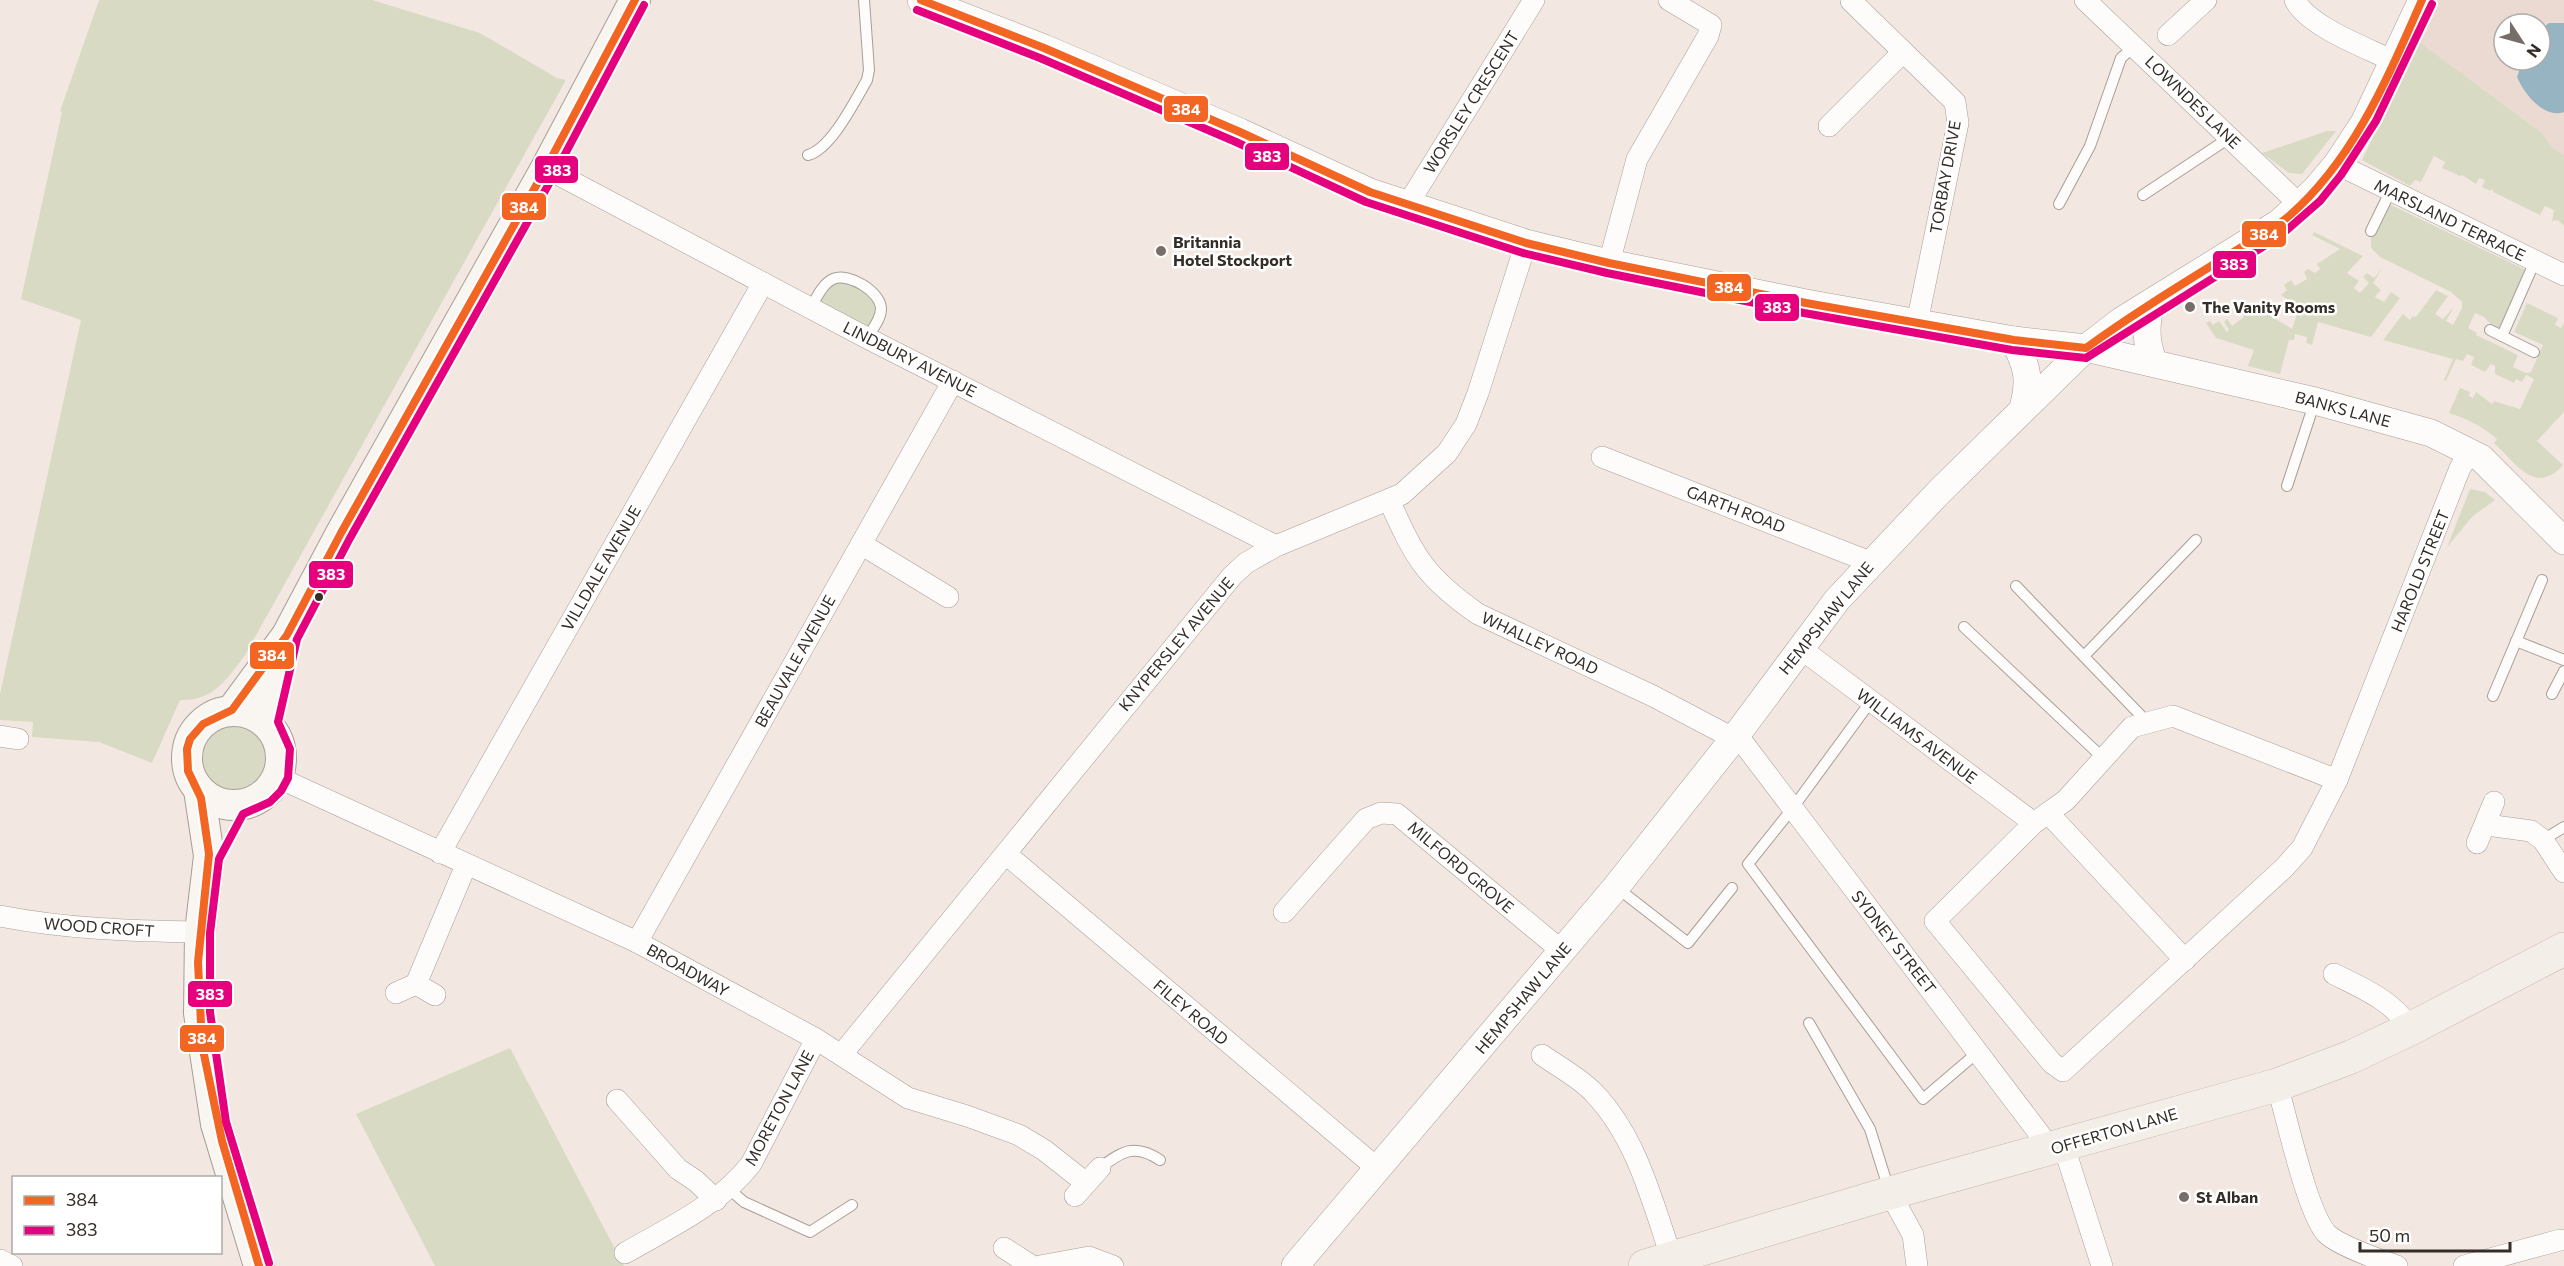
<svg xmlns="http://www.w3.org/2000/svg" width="2564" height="1266" font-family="Commissioner,sans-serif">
  <rect width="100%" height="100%" fill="#f3e8e1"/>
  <!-- industrial -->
  <path fill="#ebdad1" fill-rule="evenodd" d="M2438 0H2564V155L2552 147 2542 133 2418 41ZM2504 24H2540V60H2504Z"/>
  <!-- green -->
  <g fill="#d9dac4">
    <path d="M99 0H372L480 33 557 78 566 80 245 655C228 678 213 702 180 700L152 763 99 742 32 737 33 722 0 720V694L81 320 21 299 62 112 60 111Z"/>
    <path d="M2418 41 2542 133 2552 147 2564 155V226L2558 220 2552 221 2554 210 2545 206 2540 215 2493 192V189L2490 191 2482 187 2485 180 2479 178 2476 184 2462 175 2460 176 2442 168 2445 162 2434 156 2421 182 2415 180 2410 186 2362 160Z"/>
    <path d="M2327 131H2336L2302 174 2289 173 2262 153Z"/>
    <path d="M2385 202 2530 272 2502 336 2484 317 2475 313 2468 328 2477 333 2476 335 2518 355 2513 367 2526 373 2531 372 2543 345 2514 332 2527 303 2558 318 2555 325 2561 328 2564 323V412L2537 441 2563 465C2535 496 2517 464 2494 443L2497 439C2482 426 2467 419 2449 413L2460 388 2470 392 2469 396 2473 398 2476 392 2492 404 2494 401 2520 409 2534 379 2526 375 2522 382 2516 379 2514 383 2495 374V366L2491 364 2485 372 2471 365 2474 357 2467 354 2463 361 2456 359 2446 381 2444 380 2453 359 2383 340 2403 314 2410 320 2413 316 2416 317 2436 290 2448 296 2435 314 2443 319 2454 307 2446 321 2453 325 2462 308V302L2451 292 2380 257 2371 248V231Z"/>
    <path d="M2314 232 2363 256 2347 273 2359 281 2354 288 2360 293 2369 283 2363 277 2367 273 2374 278 2383 267 2373 283 2381 290 2375 297 2384 302 2391 292 2400 298 2371 337 2318 322 2312 345 2306 343 2307 337 2295 334 2294 340H2289L2280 374 2248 366 2254 350 2216 338 2206 323 2210 321 2213 325 2219 321 2227 332 2229 330 2224 322 2227 319 2232 326 2244 317 2241 311 2247 307 2252 313 2259 309 2292 329 2299 308 2281 295 2287 290 2284 285 2291 280 2295 286 2307 279 2304 272 2308 269 2315 273 2320 269 2317 264 2340 249 2312 235Z"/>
    <path d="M840 278 873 294 880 306 866 336 813 308 827 285Z"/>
    <path d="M2470 489 2485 492 2495 500 2473 516 2447 547Z"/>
    <circle cx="234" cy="758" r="47"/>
    <path d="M510 1048 624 1266H435L356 1114Z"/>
  </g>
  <!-- water -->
  <path fill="#97b4c2" d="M2549 23H2564V112C2543 119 2524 93 2517 77L2523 60H2540V30Z"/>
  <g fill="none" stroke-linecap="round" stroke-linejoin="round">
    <defs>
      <g id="service">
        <path d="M808 155C831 149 855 101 867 80L869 70 864 0"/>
        <path d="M2143 195 2229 138"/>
        <path d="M2059 204 2090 146 2121 58 2135 46"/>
        <path d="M2371 231 2390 192"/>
        <path d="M810 309C816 299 822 284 833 279 849 272 881 292 881 309 881 319 872 330 867 338"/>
        <path d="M2490 330 2534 352"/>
        <path d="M2502 336 2535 261"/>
        <path d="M2287 486 2315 401"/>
        <path d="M2016 586 2148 723"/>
        <path d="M1964 627 2103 758"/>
        <path d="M2516 641 2564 660"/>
        <path d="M2084 656 2196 540"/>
        <path d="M2552 694 2564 671"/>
        <path d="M2493 696 2542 580"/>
        <path d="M1871 701 1792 809 1748 864 1923 1099 1978 1052"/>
        <path d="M2543 840 2564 827"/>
        <path d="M1616 887 1688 943 1732 888"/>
        <path d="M1809 1023 1870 1129 1889 1190"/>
        <path d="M1100 1168C1122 1151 1135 1143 1160 1160"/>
        <path d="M729 1189 744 1202 810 1232 852 1205"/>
      </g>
      <g id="minor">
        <path d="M2085 0 2300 205"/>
        <path d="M2295 0C2308 27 2368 48 2395 62"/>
        <path d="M1851 1 1955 102 1958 123 1917 323"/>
        <path d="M2168 35 2206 0"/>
        <path d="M1829 126 1903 52"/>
        <path d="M2337 164 2564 275"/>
        <path d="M546 168 867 338 1276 546"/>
        <path d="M1408 204 1534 0"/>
        <path d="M1609 263 1637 159 1708 36 1711 25 1669 0"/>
        <path d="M1602 457 1870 562"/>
        <path d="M1389 500C1415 558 1425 577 1478 614L1653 696 1744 744 2051 1149"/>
        <path d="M861 544 948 597"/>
        <path d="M1800 648 2034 823"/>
        <path d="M2173 716 2337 780 2302 848 2284 868 2063 1071 2052 1063 1935 921 2034 823 2066 800 2132 727Z"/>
        <path d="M0 736 18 739"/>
        <path d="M277 777 637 942 816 1039 908 1098 967 1116 1019 1135 1044 1150 1086 1183"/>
        <path d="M2337 780 2460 468 2471 451"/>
        <path d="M2048 813 2185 960"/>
        <path d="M2487 825 2531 831 2543 840 2564 872"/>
        <path d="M2477 843 2494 802"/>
        <path d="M440 853 763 283"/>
        <path d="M1006 854 1378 1169"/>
        <path d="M1284 912 1366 819 1381 813 1397 814 1562 951"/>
        <path d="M0 916C67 929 132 931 200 932"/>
        <path d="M637 942 953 381"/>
        <path d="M2334 974C2362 988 2394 1001 2410 1029"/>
        <path d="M416 984 466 865"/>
        <path d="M396 993 416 984 435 995"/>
        <path d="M842 1054 1232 576 1246 563 1276 546 1402 494 1447 453 1466 424 1478 393 1526 243"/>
        <path d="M1542 1055C1559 1067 1580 1078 1594 1093 1637 1138 1652 1201 1672 1259"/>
        <path d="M2277 1085C2287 1118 2306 1209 2326 1233 2337 1245 2380 1260 2397 1266"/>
        <path d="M617 1100 678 1169 696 1181 716 1200"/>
        <path d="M2063 1144 2102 1266"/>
        <path d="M1890 1193 1913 1235 1917 1266"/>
        <path d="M1075 1196 1100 1168"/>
        <path d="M1004 1248 1032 1266"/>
        <path d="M625 1253C670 1227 719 1205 751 1164L816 1039"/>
        <path d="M0 1260 12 1266"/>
        <path d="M1040 1266 1089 1257 1113 1266"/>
        <path d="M2464 1266 2560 1240"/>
      </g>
      <g id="tertiary">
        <path d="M921 0 1044 48 1240 132 1370 192 1526 243 1609 263 1806 303 2014 340 2086 348 2315 401 2431 433 2481 458 2564 541"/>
        <path d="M2150 305C2146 326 2145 342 2154 363"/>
        <path d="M2014 340C2027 367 2031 378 2023 408"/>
        <path d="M1295 1266 1616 887 1735 737 1837 600 1939 492 2086 348 2121 321 2279 223 2315 190 2337 164 2364 123 2422 0"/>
      </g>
      <g id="secondary">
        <path d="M232 710 287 635 341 533 546 168 635 0"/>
        <circle cx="234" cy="758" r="47"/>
        <path d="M267 724 284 647"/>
        <path d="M199 790 209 856 200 932 199 1013 216 1124 259 1266"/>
      </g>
      <path id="primary" d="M1645 1266 1890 1193 2277 1085 2351 1057 2410 1029 2564 949"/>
    </defs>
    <!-- service casing -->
    <use href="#service" stroke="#a79e98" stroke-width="12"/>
    <!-- minor casing -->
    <use href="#minor" stroke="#a79e98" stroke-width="22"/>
    <!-- tertiary casing -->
    <use href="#tertiary" stroke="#a79e98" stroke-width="28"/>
    <!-- secondary casing -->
    <use href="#secondary" stroke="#a79e98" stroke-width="32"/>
    <!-- primary casing -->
    <use href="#primary" stroke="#c2b5a9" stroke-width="34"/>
    <!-- service -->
    <use href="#service" stroke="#fdfcfa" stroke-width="10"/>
    <!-- minor -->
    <use href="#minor" stroke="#fdfcfa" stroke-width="21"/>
    <!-- tertiary -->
    <use href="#tertiary" stroke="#fdfcfa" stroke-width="27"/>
    <!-- secondary -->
    <use href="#secondary" stroke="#f9f5f1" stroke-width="30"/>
    <!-- primary -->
    <use href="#primary" stroke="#f4eee9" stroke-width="33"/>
    <defs>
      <g id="bus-1">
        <path d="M921 0 1044 48 1240 132 1370 192 1526 243 1609 263 1806 303 2014 340 2086 348C2130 316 2177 287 2224 258 2245 244 2269 233 2289 216 2354 160 2388 77 2422 0"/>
        <path d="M259 1266 222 1141 202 1045 198 962 209 854 201 798 188 771 187 749 190 739 203 724 232 710 287 635 341 533 546 168 635 0"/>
      </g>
      <g id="bus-2">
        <path d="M917 10 1040 58 1236 142 1366 202 1523 253 1607 273 1804 313 2012 350 2086 358 2280 236 2320 201 2341 175 2376 121 2432 4"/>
        <path d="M269 1263 226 1122 210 1012V933L219 859 243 814 270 802 281 791 288 778 290 749 278 722 297 639 350 538 555 173 644 5"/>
      </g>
    </defs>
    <!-- bus-1 casing -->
    <use href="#bus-1" stroke="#fff" stroke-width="12"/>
    <!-- bus-2 casing -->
    <use href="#bus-2" stroke="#fff" stroke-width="12"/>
    <!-- bus-1 -->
    <use href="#bus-1" stroke="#f26522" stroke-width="8"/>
    <!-- bus-2 -->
    <use href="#bus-2" stroke="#e5007d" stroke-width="8"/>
  </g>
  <!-- markers -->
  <g fill="#786e69" stroke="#fff" stroke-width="2">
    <circle cx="1161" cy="251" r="6"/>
    <circle cx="2190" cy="307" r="6"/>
    <circle cx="2184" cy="1197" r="6"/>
  </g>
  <circle fill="#352d28" stroke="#fff" stroke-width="2" cx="319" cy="597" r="5"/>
  <g text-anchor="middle" stroke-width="5" stroke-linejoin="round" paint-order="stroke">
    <!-- street labels -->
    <g font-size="16" fill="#352d28" stroke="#fff">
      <text transform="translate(1471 102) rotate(-58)" y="6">WORSLEY CRESCENT</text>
      <text transform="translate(2193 102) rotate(44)" y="6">LOWNDES LANE</text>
      <text transform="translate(1945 177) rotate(-80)" y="6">TORBAY DRIVE</text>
      <text transform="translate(2450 220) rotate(26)" y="6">MARSLAND TERRACE</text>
      <text transform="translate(910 359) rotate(27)" y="6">LINDBURY AVENUE</text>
      <text transform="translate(2343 409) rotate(15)" y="6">BANKS LANE</text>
      <text transform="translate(1736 509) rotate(21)" y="6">GARTH ROAD</text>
      <text transform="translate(601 568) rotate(-60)" y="6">VILLDALE AVENUE</text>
      <text transform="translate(2420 571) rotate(-68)" y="6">HAROLD STREET</text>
      <text transform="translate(1826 618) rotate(-51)" y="6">HEMPSHAW LANE</text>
      <text transform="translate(1540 643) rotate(25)" y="6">WHALLEY ROAD</text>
      <text transform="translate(1176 644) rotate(-50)" y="6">KNYPERSLEY AVENUE</text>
      <text transform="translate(795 661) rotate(-61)" y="6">BEAUVALE AVENUE</text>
      <text transform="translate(1917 736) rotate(37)" y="6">WILLIAMS AVENUE</text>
      <text transform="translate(1461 867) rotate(40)" y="6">MILFORD GROVE</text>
      <text transform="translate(99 927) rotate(4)" y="6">WOOD CROFT</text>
      <text transform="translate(1894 942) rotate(52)" y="6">SYDNEY STREET</text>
      <text transform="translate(688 970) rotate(29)" y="6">BROADWAY</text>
      <text transform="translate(1523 998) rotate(-50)" y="6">HEMPSHAW LANE</text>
      <text transform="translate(1191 1012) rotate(40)" y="6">FILEY ROAD</text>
      <text transform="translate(779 1108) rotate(-62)" y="6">MORETON LANE</text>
      <text transform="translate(2114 1131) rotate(-16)" y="6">OFFERTON LANE</text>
    </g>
    <!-- poi labels -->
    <g font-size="16" font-weight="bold" fill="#352d28" stroke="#fff" text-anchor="start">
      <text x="1173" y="248">Britannia<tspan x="1173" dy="18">Hotel Stockport</tspan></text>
      <text x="2202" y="313">The Vanity Rooms</text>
      <text x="2196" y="1203">St Alban</text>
    </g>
  </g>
  <g stroke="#fff" stroke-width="2">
    <rect x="1163" y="95" width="46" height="28" rx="6" fill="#f26522"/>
    <rect x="1244" y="142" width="46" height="29" rx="6" fill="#e5007d"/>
    <rect x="534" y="155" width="45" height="29" rx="6" fill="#e5007d"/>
    <rect x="501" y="192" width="46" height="29" rx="6" fill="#f26522"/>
    <rect x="2241" y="220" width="46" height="28" rx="6" fill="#f26522"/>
    <rect x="2212" y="250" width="45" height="29" rx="6" fill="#e5007d"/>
    <rect x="1706" y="273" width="46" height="29" rx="6" fill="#f26522"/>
    <rect x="1754" y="293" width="46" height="29" rx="6" fill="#e5007d"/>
    <rect x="308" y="560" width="46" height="29" rx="6" fill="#e5007d"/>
    <rect x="249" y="641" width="46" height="29" rx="6" fill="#f26522"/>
    <rect x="187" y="980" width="46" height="28" rx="6" fill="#e5007d"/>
    <rect x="179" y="1024" width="46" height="29" rx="6" fill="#f26522"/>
  </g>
  <g font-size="16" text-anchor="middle" font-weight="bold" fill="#fff">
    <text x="1186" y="115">384</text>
    <text x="1267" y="162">383</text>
    <text x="557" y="176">383</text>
    <text x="524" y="213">384</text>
    <text x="2264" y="240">384</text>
    <text x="2234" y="270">383</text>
    <text x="1729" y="293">384</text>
    <text x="1777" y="313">383</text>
    <text x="331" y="580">383</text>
    <text x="272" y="661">384</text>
    <text x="210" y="1000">383</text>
    <text x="202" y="1044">384</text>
  </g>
  <!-- legend -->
  <rect x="12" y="1176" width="210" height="78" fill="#ffffff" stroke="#aeaba9" stroke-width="1.5"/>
  <rect x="24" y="1196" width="30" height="9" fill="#f26522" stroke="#aeaba9" stroke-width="1.5"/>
  <text x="66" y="1206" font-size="18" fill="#352d28">384</text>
  <rect x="24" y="1226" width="30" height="9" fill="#e5007d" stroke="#aeaba9" stroke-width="1.5"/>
  <text x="66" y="1236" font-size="18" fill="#352d28">383</text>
  <!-- north arrow -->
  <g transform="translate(2522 42) rotate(126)"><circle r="28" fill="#ffffff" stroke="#aeaba9" stroke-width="1.5"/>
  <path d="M0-4.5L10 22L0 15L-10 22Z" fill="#786e69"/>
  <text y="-9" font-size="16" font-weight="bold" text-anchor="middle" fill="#352d28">N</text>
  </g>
  <!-- scale -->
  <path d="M2360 1242v9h150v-9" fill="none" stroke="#352d28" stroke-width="3"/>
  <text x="2369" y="1242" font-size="18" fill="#352d28" stroke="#ffffff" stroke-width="4.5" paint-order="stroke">50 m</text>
</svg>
